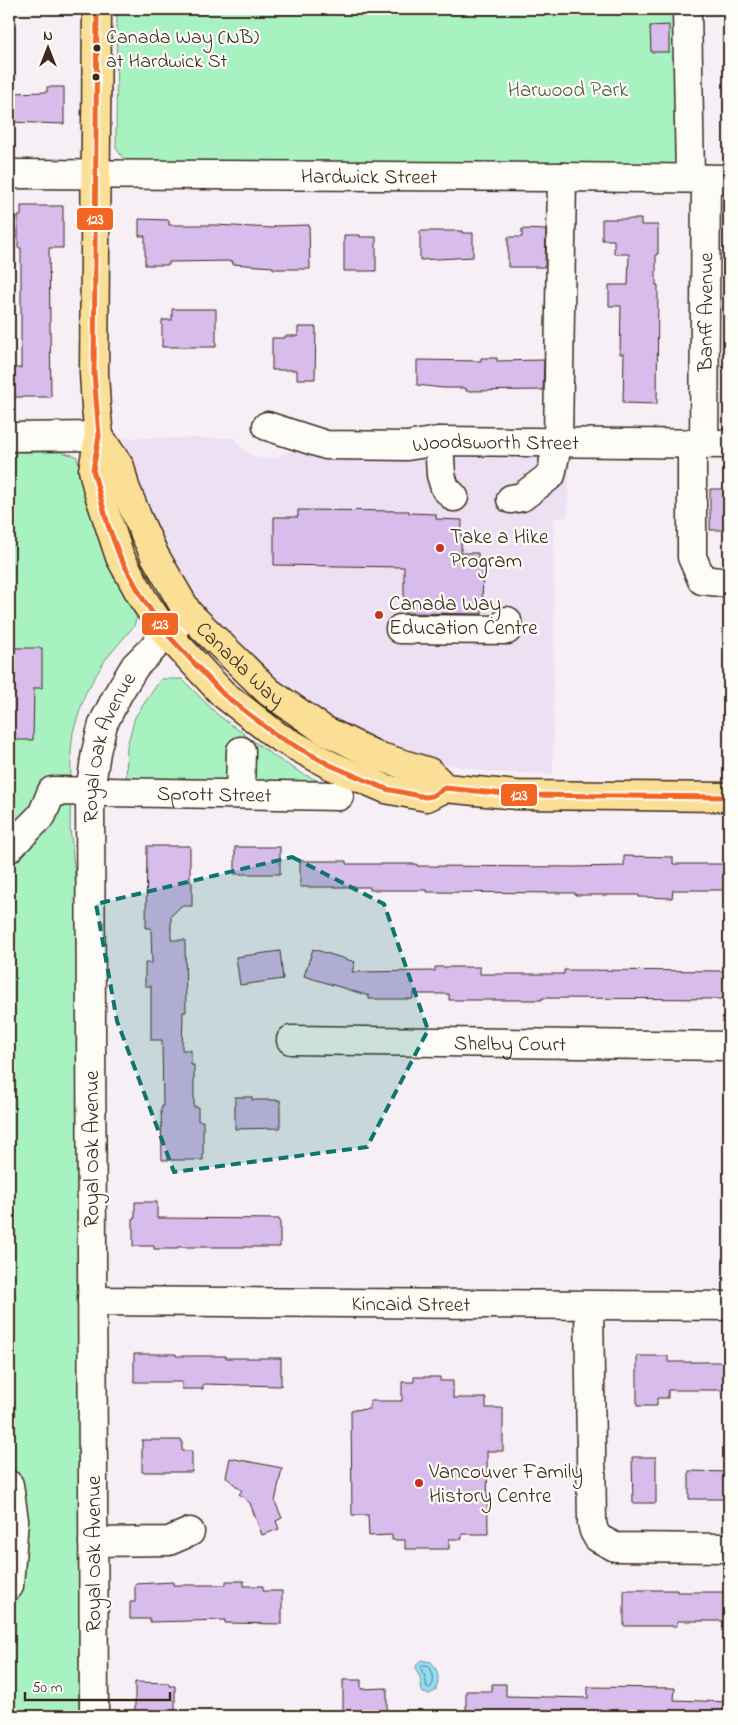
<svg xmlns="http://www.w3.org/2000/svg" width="738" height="1725" font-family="'Indie Flower',sans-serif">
  <rect width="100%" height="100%" fill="#f6eff5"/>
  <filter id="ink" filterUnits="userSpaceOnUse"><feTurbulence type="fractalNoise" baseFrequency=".02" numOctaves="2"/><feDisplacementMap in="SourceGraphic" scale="10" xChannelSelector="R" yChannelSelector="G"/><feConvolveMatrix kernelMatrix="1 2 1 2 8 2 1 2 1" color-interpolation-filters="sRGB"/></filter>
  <g filter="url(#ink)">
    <!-- built -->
    <path fill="#ede0f2" d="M123 438H235L239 445 245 451 256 458 265 459 278 457 295 449 309 456 411 457 570 452 567 517 554 518 553 774 491 772 426 760 394 750 313 712 214 626 182 582 137 487Z"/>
    <!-- green -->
    <g fill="#a8f2c1" stroke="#728e70">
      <path d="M117 9H697L700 169 132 162 123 158 116 148Z"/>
      <path d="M9 452H61L76 456 137 610V616L134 626 105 660 85 694 73 732 71 750 70 828 80 924 81 963 79 1716H9Z"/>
      <path d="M161 679H182L218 715 275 757 303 774 335 788 262 787 232 775 225 781 126 783 127 746 135 717Z"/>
    </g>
    <!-- water -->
    <path fill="#92ddf3" stroke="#6f959e" d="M421 1660 431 1662C439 1671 440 1680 435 1691L429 1694 423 1693C420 1687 422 1683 420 1678 418 1673 416 1672 416 1666Z"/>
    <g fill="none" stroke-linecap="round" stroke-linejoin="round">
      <!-- shore -->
      <path stroke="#5e7273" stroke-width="1" d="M423 1665 429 1666C433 1673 436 1682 430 1688H427L425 1677 421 1669Z"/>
    </g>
    <!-- building -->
    <g fill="#d8bceb" stroke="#3b2a1e">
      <path d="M669 25V52H651L650 26Z"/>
      <path d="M47 87H64V124L9 122V93L47 92Z"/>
      <path d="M21 206H63V248H49L51 397H10V368H21V248H18V216H21Z"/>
      <path d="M139 219 169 220V225H214L273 228 275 226 309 225 310 269H273V267L232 264 233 261 169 262V265H145V236H139Z"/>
      <path d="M602 219H641V225H658V254H656V285H658L657 404 623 403 624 354H620L621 306H609V285H628L629 254H614V240H602Z"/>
      <path d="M522 229 546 230 545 267H508V237H522Z"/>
      <path d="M420 231H462V233H473V257L420 260Z"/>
      <path d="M344 235H360V237H376V271H344Z"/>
      <path d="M172 309H216V347H162V320H172Z"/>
      <path d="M298 327H316L315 379H297V370H272V338H285V336H298Z"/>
      <path d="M481 358H497V361L544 360 543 390 466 391V388H443L417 385V360L481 361Z"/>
      <path d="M710 489H728V492H729V530H710Z"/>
      <path d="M298 510 409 511V513L436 514V519L462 520 461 553H478V562H483L482 614 404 613V567L274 565V517H298Z"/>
      <path d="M9 648H42V688H34L33 740H9Z"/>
      <path d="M147 846H190V882L192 883V906H181L171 916V940H185L186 1012H183L182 1050H191V1065H194V1107H198V1121H203V1160H162L161 1107H163L162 1040H151V986H145V963H152L151 928H146Z"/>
      <rect x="235" y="847" width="45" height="27"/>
      <path d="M624 856 673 857V864H728V890H673L672 898 639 897V895H575V893L427 892V890H370V887H300V861H346V864H417V866L575 867 624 866Z"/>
      <path d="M313 949 355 962 352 972 435 971V967H480V974H564V970L729 971V999L542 998V1000H449V994H413V999H369V996L304 976Z"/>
      <path d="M280 951 283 979 240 985 236 957Z"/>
      <path d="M235 1097H252V1100H280V1128L235 1129Z"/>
      <path d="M135 1202H157V1218L280 1219V1247H177V1249H154V1246H133V1218H135Z"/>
      <path d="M134 1354H176V1356H226V1358H281V1386L203 1384V1389H182V1382H134Z"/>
      <path d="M637 1356H668V1362H729V1390H668V1398H657V1406H637Z"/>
      <path d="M414 1377H440V1381H453V1398H486V1408H503V1451H487L488 1534H462V1539H449V1549H405V1540H392V1535L369 1536 368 1515H352L351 1410 370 1409V1401H402V1382H414Z"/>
      <path d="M142 1440H182V1451H192V1472H142Z"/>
      <path d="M632 1457H656V1503H633Z"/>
      <path d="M230 1458 282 1468 275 1502 282 1518 276 1521 279 1529 262 1535 250 1503 239 1494 242 1491 226 1477Z"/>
      <path d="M689 1471 729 1472V1499H689Z"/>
      <path d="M226 1581H244V1586H263V1591H282V1624L225 1623V1620L150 1622V1619H130V1602H135V1584L173 1582V1585H226Z"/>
      <path d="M624 1590H677V1592H729V1621H677V1626H624Z"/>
      <path d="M343 1680H361V1689L387 1688V1716H343Z"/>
      <path d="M135 1682 169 1683V1686H175V1716H135Z"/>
      <path d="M492 1684H506V1696L588 1698V1687L675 1688 674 1700 729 1702V1716H466V1691H492Z"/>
    </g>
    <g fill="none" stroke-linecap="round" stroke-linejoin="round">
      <defs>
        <g id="minor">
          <path d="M687 9 690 178"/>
          <path id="s1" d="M9 174 562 177 729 179"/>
          <path id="s2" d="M267 426 326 445 407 446 439 441 729 444"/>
          <path d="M9 437 99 436"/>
          <path d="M439 441 441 475 445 488 454 497"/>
          <path d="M692 444V557L702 580 729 583"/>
          <path id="s3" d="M704 444 706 179"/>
          <path d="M511 499 522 497 551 475 558 441 562 177"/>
          <path d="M400 629 507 630V621"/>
          <path d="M240 794 241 751"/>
          <path id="s4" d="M9 848 42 815 52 791 339 796"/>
          <path id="s5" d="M291 1040 729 1046"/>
          <path id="s6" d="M92 1301 729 1306"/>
          <path d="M589 1306 592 1523 594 1531 598 1538 615 1547 729 1548"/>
          <path d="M9 1485 14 1520 9 1586"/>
          <path d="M93 1542 169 1541 190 1532"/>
          <path id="s7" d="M94 1716 90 792 96 752 103 724 118 694 135 666 188 613"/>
        </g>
        <g id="major">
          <path d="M97 9 94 373 96 407 99 436 93 470 98 491 120 557 143 599 166 633 223 694 277 736 330 765 386 789 427 797 445 788"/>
          <path id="s8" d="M99 436 120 467 125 487 138 519 155 556 188 613 269 692 324 730 377 756 429 772 445 788 517 795 729 797"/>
        </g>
      </defs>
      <!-- minor casing -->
      <use href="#minor" stroke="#3b2a1e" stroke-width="31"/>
      <!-- major casing -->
      <use href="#major" stroke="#3b2a1e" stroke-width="31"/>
      <!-- minor -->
      <use href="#minor" stroke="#fdfcf7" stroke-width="28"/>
      <!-- major -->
      <use href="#major" stroke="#fbdf96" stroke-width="28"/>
      <defs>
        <path id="bus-1" d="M97 9 94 373 99 436 93 470 108 525 120 557 143 599 166 633 223 694 277 736 330 765 386 789 425 797 432 796 445 788 517 795 729 797"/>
      </defs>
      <!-- bus-1 casing -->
      <use href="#bus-1" stroke="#fdfcf7" stroke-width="9"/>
      <!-- bus-1 -->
      <use href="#bus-1" stroke="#f26522" stroke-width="5"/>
    </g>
  </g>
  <!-- marked area -->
  <path fill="#0f766e" fill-opacity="0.2" stroke="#0f766e" stroke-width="4" stroke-dasharray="10 6" stroke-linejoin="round" d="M292 857 384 904 428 1030 367 1147 174 1172 117 1021 96 904Z"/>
  <!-- markers -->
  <g fill="#3b2a1e" stroke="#fdfcf7" stroke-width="2">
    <circle cx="97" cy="48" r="4.5"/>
    <circle cx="96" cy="77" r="4.5"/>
  </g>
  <g fill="#c8321e" stroke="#fdfcf7" stroke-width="2">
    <circle cx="440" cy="548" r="5"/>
    <circle cx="379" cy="615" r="5"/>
    <circle cx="419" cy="1483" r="5"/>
  </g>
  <g text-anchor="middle" stroke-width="4.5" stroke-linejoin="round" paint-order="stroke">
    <!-- bus labels -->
    <g font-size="20" fill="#3b2a1e" stroke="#fdfcf7" text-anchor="start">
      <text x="106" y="43">Canada Way (NB)<tspan x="106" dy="24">at Hardwick St</tspan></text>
    </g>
    <!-- park labels -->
    <g font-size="21" fill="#565c47" stroke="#fdfcf7">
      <text x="568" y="96">Harwood Park</text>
    </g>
    <!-- street labels -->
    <g font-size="21" fill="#3b2a1e" stroke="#fdfcf7">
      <text dy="7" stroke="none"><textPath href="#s1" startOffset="360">Hardwick Street</textPath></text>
      <text dy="7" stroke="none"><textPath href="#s3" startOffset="132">Banff Avenue</textPath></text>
      <text dy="7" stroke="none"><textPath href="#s2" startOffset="232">Woodsworth Street</textPath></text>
      <text dy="7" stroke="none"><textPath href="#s8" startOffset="272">Canada Way</textPath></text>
      <text dy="7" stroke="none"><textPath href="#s7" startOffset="972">Royal Oak Avenue</textPath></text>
      <text dy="7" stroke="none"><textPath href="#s4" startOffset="235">Sprott Street</textPath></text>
      <text dy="7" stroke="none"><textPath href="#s5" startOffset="219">Shelby Court</textPath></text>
      <text transform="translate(91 1149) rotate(-90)" y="7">Royal Oak Avenue</text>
      <text dy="7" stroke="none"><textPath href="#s6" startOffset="319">Kincaid Street</textPath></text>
      <text transform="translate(93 1554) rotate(-90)" y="7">Royal Oak Avenue</text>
    </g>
    <!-- poi labels -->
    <g font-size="21" fill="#3b2a1e" stroke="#fdfcf7" text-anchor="start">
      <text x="450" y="543">Take a Hike<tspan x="450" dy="24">Program</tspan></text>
      <text x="389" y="610">Canada Way<tspan x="389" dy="24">Education Centre</tspan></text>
      <text x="429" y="1478">Vancouver Family<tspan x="429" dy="24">History Centre</tspan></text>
    </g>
  </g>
  <g stroke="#fdfcf7" stroke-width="2">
    <rect x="76" y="207" width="38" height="24" rx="5" fill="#f26522"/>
    <rect x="141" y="612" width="38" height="24" rx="5" fill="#f26522"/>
    <rect x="500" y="783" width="38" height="24" rx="5" fill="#f26522"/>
  </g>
  <g font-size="14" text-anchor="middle" font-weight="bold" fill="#fff">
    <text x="95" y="224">123</text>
    <text x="160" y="629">123</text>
    <text x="519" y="800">123</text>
  </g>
  <!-- margin -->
  <rect width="738" height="1725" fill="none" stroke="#fdfcf7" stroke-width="30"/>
  <rect x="15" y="15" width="708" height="1695" fill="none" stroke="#3b2a1e" stroke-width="2" filter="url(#ink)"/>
  <!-- north arrow -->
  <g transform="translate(48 48)" stroke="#fdfcf7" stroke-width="4" paint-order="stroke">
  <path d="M0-4L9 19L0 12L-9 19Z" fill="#3b2a1e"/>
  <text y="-8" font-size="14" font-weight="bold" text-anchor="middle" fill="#3b2a1e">N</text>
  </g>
  <!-- scale -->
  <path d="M25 1692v8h145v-8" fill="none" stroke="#3b2a1e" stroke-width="2.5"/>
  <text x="32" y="1692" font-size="15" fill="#3b2a1e" stroke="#fdfcf7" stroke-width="4" paint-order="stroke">50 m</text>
</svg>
